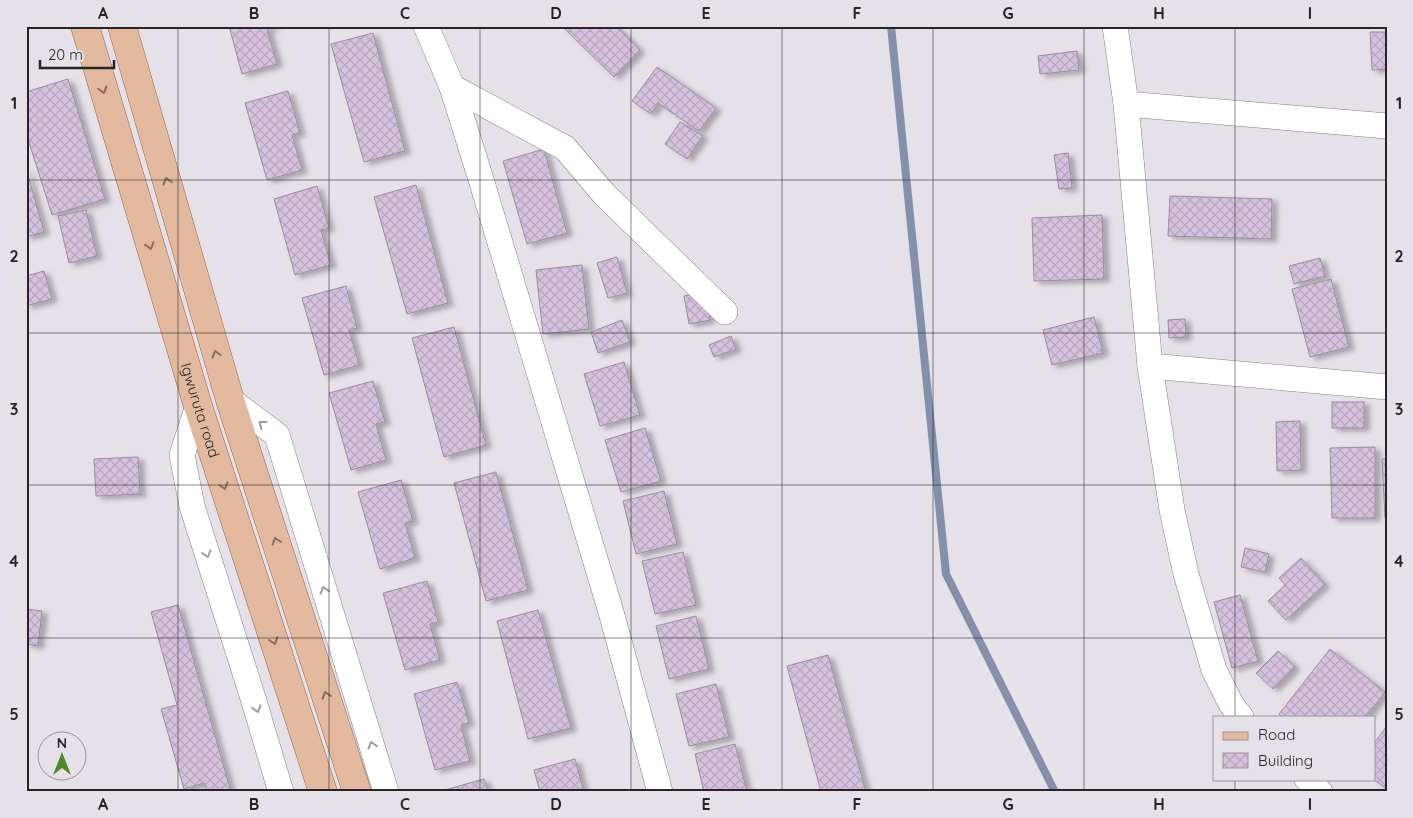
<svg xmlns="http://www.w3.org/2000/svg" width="1413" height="818" font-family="Quicksand,sans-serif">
  <defs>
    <pattern id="building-cross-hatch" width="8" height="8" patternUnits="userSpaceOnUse" patternTransform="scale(1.25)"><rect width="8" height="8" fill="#d5c1de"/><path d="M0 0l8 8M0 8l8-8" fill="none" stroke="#b7a6be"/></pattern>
    <filter id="shadow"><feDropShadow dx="5.5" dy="3" stdDeviation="2.5" flood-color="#0004"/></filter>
  </defs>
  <rect width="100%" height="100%" fill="#e6e0e9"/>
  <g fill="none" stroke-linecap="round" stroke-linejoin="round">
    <!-- stream -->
    <path stroke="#8290ac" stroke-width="8" d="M891 26 946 574 1055 792"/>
  </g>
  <!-- building -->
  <g fill="url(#building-cross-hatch)" stroke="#969099" filter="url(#shadow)">
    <path d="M229 26H276L267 29 277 64 242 74Z"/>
    <path d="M562 26H616L640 50 614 77Z"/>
    <path d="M1370 32H1387V69L1372 70Z"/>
    <path d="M373 33 405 151 364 162 331 44Z"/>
    <path d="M1077 51 1079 70 1040 74 1038 56Z"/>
    <path d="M657 67 716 108 699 131 658 103 651 114 632 101Z"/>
    <path d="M68 79 105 199 52 215 26 133V92Z"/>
    <path d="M288 91 300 133 292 135 302 170 267 180 245 103Z"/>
    <path d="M680 122 703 136 687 159 665 144Z"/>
    <path d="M544 149 567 233 527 244 503 161Z"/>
    <path d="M1068 153 1072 188 1059 189 1054 155Z"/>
    <path d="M26 168 44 232 26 237Z"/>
    <path d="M416 185 448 303 407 314 374 197Z"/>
    <path d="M317 186 329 228 321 230 331 265 295 275 274 199Z"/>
    <path d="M1170 196 1272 199 1271 239 1168 236Z"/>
    <path d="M86 210 97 256 69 263 58 216Z"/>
    <path d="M1102 215 1104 279 1034 281 1032 218Z"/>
    <path d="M617 257 627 293 608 298 597 263Z"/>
    <path d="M1320 258 1325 276 1294 284 1289 266Z"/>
    <path d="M582 265 589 329 543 334 536 270Z"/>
    <path d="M44 271 52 299 26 306V276Z"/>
    <path d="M1331 279 1349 347 1310 357 1292 289Z"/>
    <path d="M346 286 357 328 349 330 359 365 324 375 302 298Z"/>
    <path d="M705 292 710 320 689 324 684 296Z"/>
    <path d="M1094 317 1103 353 1052 365 1043 330Z"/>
    <path d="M1185 319 1186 337 1169 338 1168 320Z"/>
    <path d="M622 320 630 342 598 353 591 332Z"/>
    <path d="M454 327 486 445 444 457 412 338Z"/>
    <path d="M731 336 736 349 714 357 709 345Z"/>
    <path d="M624 362 640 415 600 426 584 374Z"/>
    <path d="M373 381 385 422 376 424 386 460 351 470 329 393Z"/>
    <rect x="1332" y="402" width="32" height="26"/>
    <path d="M1300 421 1301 470 1277 471 1276 422Z"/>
    <path d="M645 428 661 481 621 492 605 440Z"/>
    <path d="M1375 447V518H1332L1330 448Z"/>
    <path d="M138 457 140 494 96 496 94 459Z"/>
    <path d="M1382 459H1387V518H1385Z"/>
    <path d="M496 472 528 590 486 601 454 483Z"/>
    <path d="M401 480 413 521 405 523 415 558 380 569 358 492Z"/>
    <path d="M664 491 677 544 636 554 623 501Z"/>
    <path d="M1245 548 1269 554 1265 572 1241 567Z"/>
    <path d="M683 552 696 605 655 614 642 561Z"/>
    <path d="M1301 558 1325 584 1286 620 1268 601 1285 585 1279 578Z"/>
    <path d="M427 581 438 622 430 624 440 660 405 670 383 593Z"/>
    <path d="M1240 595 1258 661 1232 668 1214 602Z"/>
    <path d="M178 605 231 792H207L204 783 184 789 161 709 177 705 151 612Z"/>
    <path d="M26 609 42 611 38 646 26 644Z"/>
    <path d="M538 610 571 728 528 739 497 621Z"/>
    <path d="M696 616 709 669 669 679 656 626Z"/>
    <path d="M1330 649 1385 692 1366 717H1282L1279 714Z"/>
    <path d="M1278 651 1295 667 1273 689 1256 673Z"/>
    <path d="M828 655 866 792H821L787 666Z"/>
    <path d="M457 682 469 723 461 725 470 761 435 770 414 694Z"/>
    <path d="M716 684 729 737 689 746 676 694Z"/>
    <path d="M1387 726V789L1373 779 1374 743Z"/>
    <path d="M735 744 747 792H704L695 754Z"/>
    <path d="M575 759 584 792H540L534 770Z"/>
    <path d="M484 779 488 792H441V791Z"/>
  </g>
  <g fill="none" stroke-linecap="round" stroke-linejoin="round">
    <defs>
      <g id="minor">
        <path d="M426 26 452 87 480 176 611 612 660 792"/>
        <path d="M1115 26 1126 104 1150 366 1172 510 1186 574 1214 670 1231 704 1241 717"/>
        <path d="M452 87 565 148 604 194 725 312"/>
        <path d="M1126 104 1387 126"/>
        <path d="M1150 366 1387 387"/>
        <path d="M230 400 277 435 386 792"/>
        <path d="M198 406 182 455 192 506 253 698 281 792"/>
        <path d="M1307 779 1320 792"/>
      </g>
      <g id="major">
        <path id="s1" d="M85 26 198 406 323 792"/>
        <path d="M122 26 230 400 357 792"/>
      </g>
    </defs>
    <!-- minor casing -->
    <use href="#minor" stroke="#857f88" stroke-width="26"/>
    <!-- major casing -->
    <use href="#major" stroke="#94674a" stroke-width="29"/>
    <!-- minor -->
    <use href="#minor" stroke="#fff" stroke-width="25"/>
    <!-- major -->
    <use href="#major" stroke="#e2b99e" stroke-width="28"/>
  </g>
  <!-- one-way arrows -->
  <defs><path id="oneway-chevron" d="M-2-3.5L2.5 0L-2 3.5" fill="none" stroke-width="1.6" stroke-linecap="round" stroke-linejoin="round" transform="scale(1.25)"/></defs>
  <g stroke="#846e62">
    <use href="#oneway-chevron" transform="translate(103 90) rotate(73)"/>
    <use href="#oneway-chevron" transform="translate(167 181) rotate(-106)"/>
    <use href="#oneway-chevron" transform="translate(150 246) rotate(73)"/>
    <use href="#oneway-chevron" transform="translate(216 354) rotate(-106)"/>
    <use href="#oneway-chevron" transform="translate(224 486) rotate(72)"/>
    <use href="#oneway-chevron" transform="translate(276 541) rotate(-108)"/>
    <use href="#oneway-chevron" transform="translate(274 641) rotate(72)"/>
    <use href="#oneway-chevron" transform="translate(326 695) rotate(-108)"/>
  </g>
  <g stroke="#9d9c9e">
    <use href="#oneway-chevron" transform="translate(262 424) rotate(-143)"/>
    <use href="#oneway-chevron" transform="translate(207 554) rotate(72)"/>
    <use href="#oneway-chevron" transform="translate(324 590) rotate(-107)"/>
    <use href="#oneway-chevron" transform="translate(257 709) rotate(74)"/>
    <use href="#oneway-chevron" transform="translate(372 745) rotate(-107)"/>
  </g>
  <!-- grid -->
  <path fill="none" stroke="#262427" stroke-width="1" stroke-opacity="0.55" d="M178 26V792M329 26V792M480 26V792M631 26V792M782 26V792M933 26V792M1084 26V792M1235 26V717M26 180H1387M26 333H1387M26 485H1387M26 638H1387M1235 779V792"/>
  <g text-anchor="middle" stroke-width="5" stroke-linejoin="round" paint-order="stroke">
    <!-- street labels -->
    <g font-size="15" fill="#262427" stroke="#e6e0e9">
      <text dy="5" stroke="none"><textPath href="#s1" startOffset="401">Igwuruta road</textPath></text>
    </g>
  </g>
  <!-- border -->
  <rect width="1413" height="818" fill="none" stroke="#e6e0e9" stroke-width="55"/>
  <!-- legend -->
  <rect x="1213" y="716" width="162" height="65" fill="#e6e0e9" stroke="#99959b"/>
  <rect x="1223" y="732" width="25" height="8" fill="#e2b99e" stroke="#99959b"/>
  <text x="1258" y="740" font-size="15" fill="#262427">Road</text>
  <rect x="1223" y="753" width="25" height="15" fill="url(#building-cross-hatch)" stroke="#99959b"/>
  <text x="1258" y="766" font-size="15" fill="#262427">Building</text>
  <!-- north arrow -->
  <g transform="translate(62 756)"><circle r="24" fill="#e6e0e9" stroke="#99959b"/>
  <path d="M0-4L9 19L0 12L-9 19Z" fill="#4b8a2a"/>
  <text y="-8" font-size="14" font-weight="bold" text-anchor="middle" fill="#262427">N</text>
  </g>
  <!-- scale -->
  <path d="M40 60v8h74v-8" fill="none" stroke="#262427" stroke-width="2.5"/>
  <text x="48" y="60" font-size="15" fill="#262427" stroke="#e6e0e9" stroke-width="4" paint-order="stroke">20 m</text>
  <rect x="28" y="28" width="1358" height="762" fill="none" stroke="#262427" stroke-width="2"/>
  <g font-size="16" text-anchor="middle" font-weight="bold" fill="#262427">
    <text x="103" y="19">A</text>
    <text x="254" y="19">B</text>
    <text x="405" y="19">C</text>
    <text x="556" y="19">D</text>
    <text x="706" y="19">E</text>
    <text x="857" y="19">F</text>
    <text x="1008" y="19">G</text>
    <text x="1159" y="19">H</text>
    <text x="1310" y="19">I</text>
    <text x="14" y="109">1</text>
    <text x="1399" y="109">1</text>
    <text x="14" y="262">2</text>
    <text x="1399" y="262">2</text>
    <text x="14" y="415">3</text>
    <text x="1399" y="415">3</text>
    <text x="14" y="567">4</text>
    <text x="1399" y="567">4</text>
    <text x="14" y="720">5</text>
    <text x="1399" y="720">5</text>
    <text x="103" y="810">A</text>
    <text x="254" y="810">B</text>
    <text x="405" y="810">C</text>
    <text x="556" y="810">D</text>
    <text x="706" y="810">E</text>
    <text x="857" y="810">F</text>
    <text x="1008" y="810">G</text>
    <text x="1159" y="810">H</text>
    <text x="1310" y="810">I</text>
  </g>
</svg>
